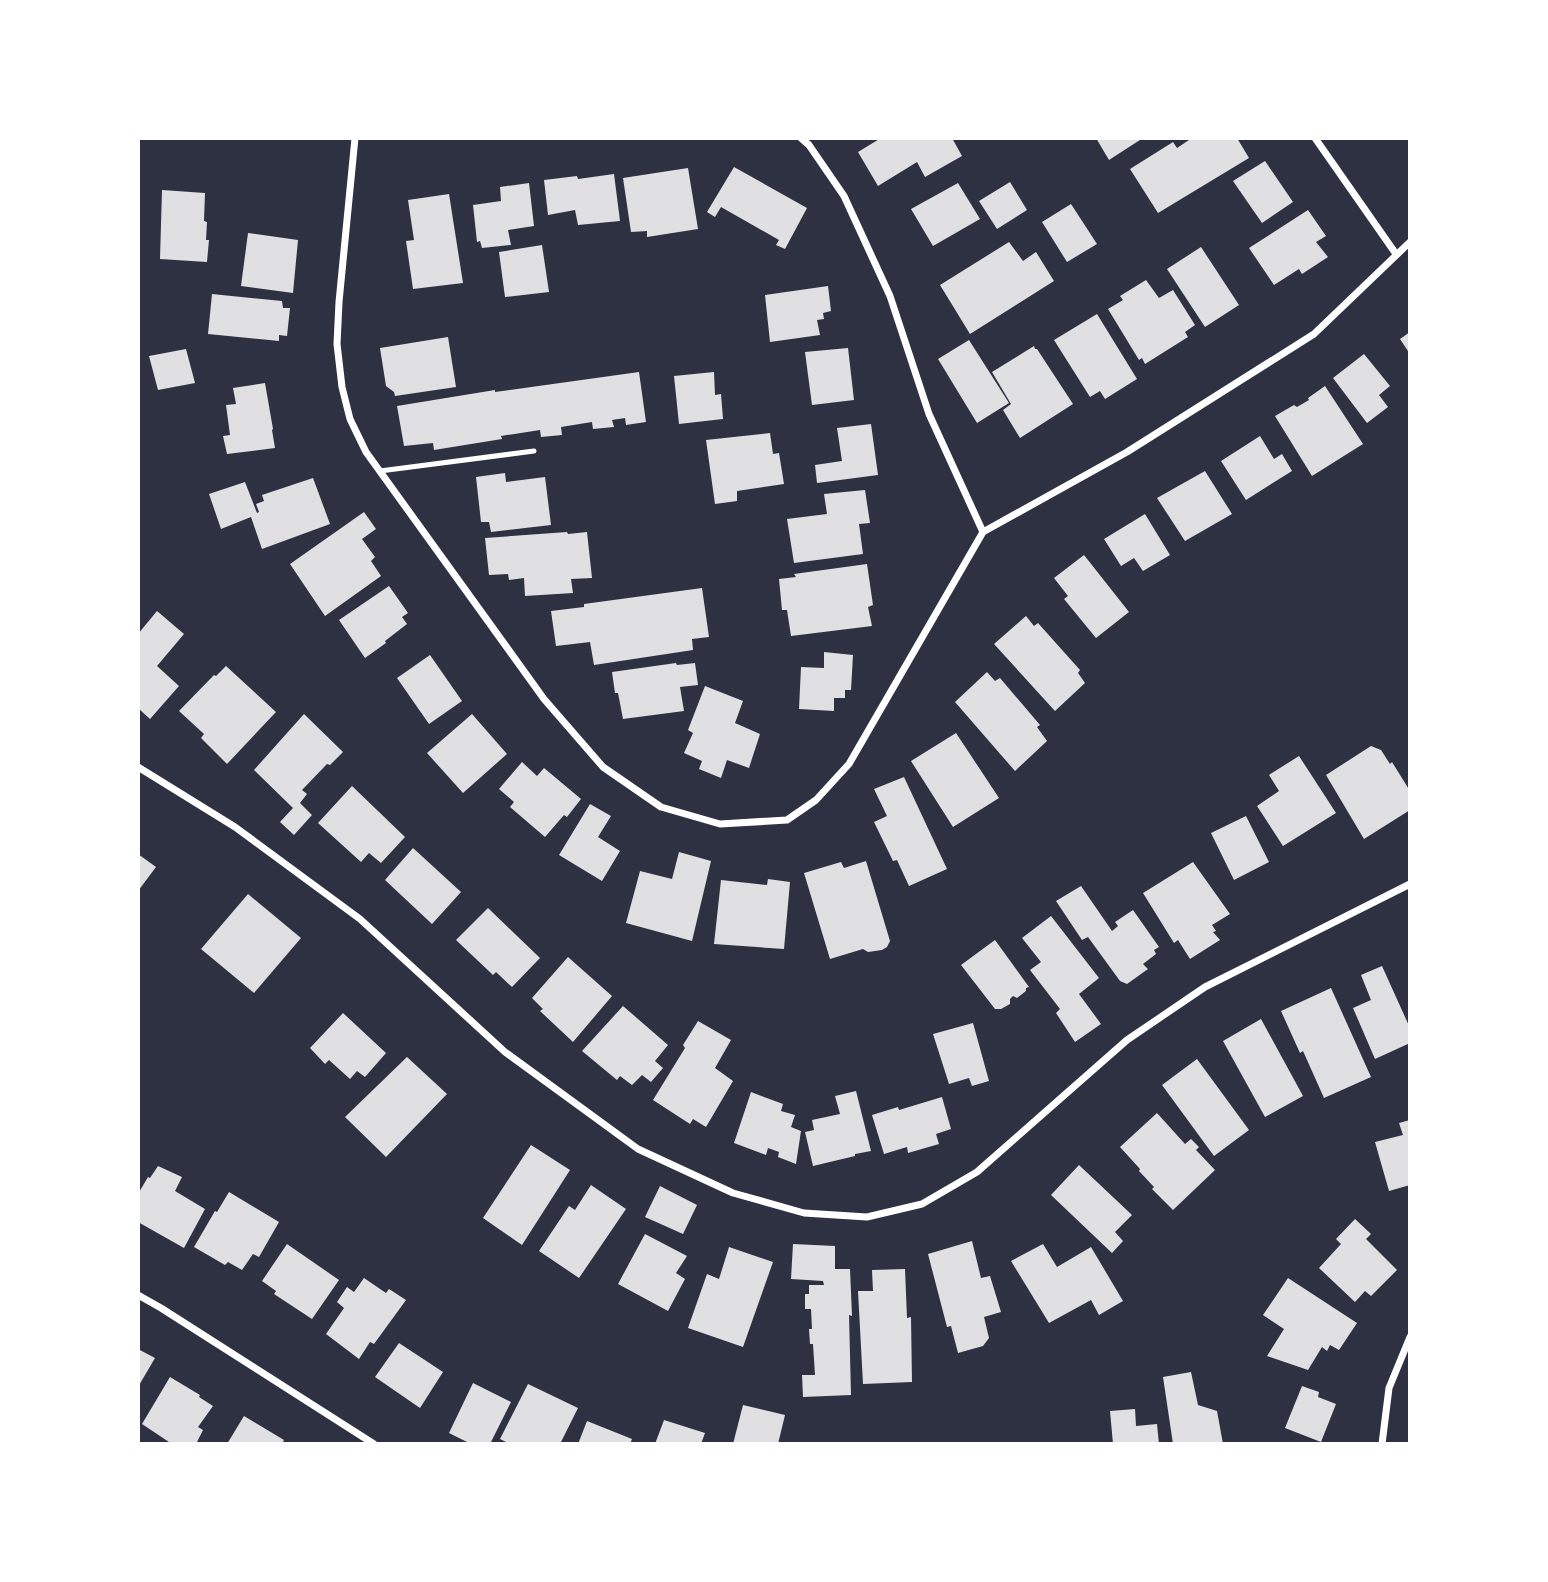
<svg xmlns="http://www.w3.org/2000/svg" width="1548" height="1582" font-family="Arial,sans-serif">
  <rect width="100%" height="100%" fill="#2d3142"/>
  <!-- building -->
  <g fill="#e0e0e3">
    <path d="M881 138H952L962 156 925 177 917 162 878 186 858 152Z"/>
    <path d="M1096 138H1143L1109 160Z"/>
    <path d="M1192 138H1237L1249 158 1158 213 1130 169 1173 142 1177 148Z"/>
    <path d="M1265 161 1293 202 1262 223 1233 181Z"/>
    <path d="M734 167 807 208 785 249 776 245 779 240 721 207 715 217 707 212Z"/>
    <path d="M688 168 698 229 647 237V231L631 232 623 178Z"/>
    <path d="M614 174 620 221 578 225 575 210 548 215 544 180 577 176 578 179Z"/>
    <path d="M1010 182 1027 210 997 229 979 201Z"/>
    <path d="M529 183 534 226 508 230 511 245 482 248 480 241 477 242 473 205 501 201 500 187Z"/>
    <path d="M958 183 980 219 933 246 911 209Z"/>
    <path d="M162 190 205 193 204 221 207 222 206 240H209L207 262 160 259Z"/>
    <path d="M449 194 463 283 413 289 406 241 414 240 408 200Z"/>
    <path d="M1071 204 1097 244 1067 262 1042 222Z"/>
    <path d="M1308 210 1326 236 1316 242 1328 257 1302 274 1299 269 1274 285 1249 248Z"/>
    <path d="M248 233 298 240 293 293 241 286Z"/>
    <path d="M1009 242 1023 261 1036 252 1054 281 970 334 940 285Z"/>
    <path d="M542 245 549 292 505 297 499 252Z"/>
    <path d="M1201 247 1239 305 1205 327 1167 269Z"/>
    <path d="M1146 280 1159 298 1173 290 1195 325 1185 332 1188 337 1145 364 1142 358 1139 360 1108 309 1123 300 1120 296Z"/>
    <path d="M828 286 831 311 823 313 824 319 817 320 820 335 770 342 765 295Z"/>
    <path d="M212 294 282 301 283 308H290L287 336 279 335V341L208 334Z"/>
    <path d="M1097 314 1137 379 1105 399 1100 391 1090 397 1054 340Z"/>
    <path d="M1410 332V354L1400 339Z"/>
    <path d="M448 337 456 387 395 396 394 392 386 386 380 348Z"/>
    <path d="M969 340 1009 403 977 423 938 359Z"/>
    <path d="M1034 346 1035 349H1037L1073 404 1020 438 1003 410 1011 404 992 372Z"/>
    <path d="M848 348 854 400 812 405 805 352Z"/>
    <path d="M186 349 195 383 158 390 149 356Z"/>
    <path d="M1364 354 1390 386 1379 395 1388 407 1367 423 1333 378Z"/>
    <path d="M639 372 646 422 626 425 625 418 612 420 614 427 593 429 592 422 561 427 562 435 541 437 540 430 501 436 502 439 434 450 433 443 404 446 397 406 495 390V392Z"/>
    <path d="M714 372 715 395 721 394 723 419 679 424 674 376Z"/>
    <path d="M265 383 273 429 272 430 275 448 227 454 223 436 230 435 226 405 236 404 233 388Z"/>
    <path d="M1325 386 1363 444 1312 476 1275 416 1294 405 1297 407 1309 400 1308 398Z"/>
    <path d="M871 424 878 475 817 483 815 465 842 461 837 428Z"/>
    <path d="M770 433 773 454 779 453 784 484 737 491V501L715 504 706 440Z"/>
    <path d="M1260 436 1274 459 1282 454 1292 471 1246 500 1221 461Z"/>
    <path d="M1205 471 1232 514 1185 541 1157 498Z"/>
    <path d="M505 473 506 482 545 477 551 525 491 532 489 522H481L476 477Z"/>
    <path d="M313 478 330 524 262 549 251 517 221 529 209 494 245 482 257 513 259 512 256 504 264 501 262 495Z"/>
    <path d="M865 490 870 523 859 524 863 554 794 563 787 519 827 514 824 494Z"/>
    <path d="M364 512 376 529 362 539 375 557 371 561 381 576 325 616 290 564Z"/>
    <path d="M1145 514 1170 555 1143 571 1134 558 1121 566 1104 539Z"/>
    <path d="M567 532 568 534 587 532 592 578 571 579 573 593 525 596 524 578 509 580 508 574 489 575 485 538Z"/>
    <path d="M1084 555 1129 612 1096 638 1064 599 1068 596 1054 578Z"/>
    <path d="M867 564 873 605 868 607 872 626 791 636 787 610H782L779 579 796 577 794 574Z"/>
    <path d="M389 586 408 613 402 617 407 624 385 641 386 643 365 658 339 620Z"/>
    <path d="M702 588 709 637 692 639 693 650 594 665 590 642 556 646 551 611 584 607V604Z"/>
    <path d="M157 611 184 634 157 666 179 686 150 719 138 708V634Z"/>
    <path d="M1026 616 1034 626 1038 623 1080 670 1078 673 1085 683 1055 711 994 644Z"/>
    <path d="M824 652 853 655 851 690H845V698H834V711L799 709 801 667 824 668Z"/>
    <path d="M430 655 462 701 429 724 397 678Z"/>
    <path d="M676 663 677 665 695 663 698 685 680 687 684 711 623 719 618 693H615L612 672Z"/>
    <path d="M226 666 276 712 227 764 201 738 204 734 179 711 214 675 216 676Z"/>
    <path d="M987 672 995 681 1000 678 1040 725 1037 727 1047 741 1015 771 955 702Z"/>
    <path d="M705 686 743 701 735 723 760 734 749 768 727 760 721 778 699 769 702 761 684 753 693 733 688 730Z"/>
    <path d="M304 714 343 752 330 765 327 764 302 790 307 794 300 803 312 815 294 835 280 822 293 808 254 770Z"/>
    <path d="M472 714 507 754 463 793 427 753Z"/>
    <path d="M956 733 999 798 953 827 911 761Z"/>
    <path d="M1371 746 1381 750 1390 764 1392 762 1410 791V810L1364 839 1326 775Z"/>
    <path d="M1299 756 1336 813 1283 846 1257 806 1279 791 1269 775Z"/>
    <path d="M522 762 537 776 544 768 581 799 567 817 564 815 545 837 510 807 514 802 499 789Z"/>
    <path d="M904 777 947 869 909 886 897 860 893 861 874 822 887 816 874 789Z"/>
    <path d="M352 786 405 837 381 863 369 853 361 862 318 823Z"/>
    <path d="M590 804 611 816 598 837 620 851 602 881 559 855Z"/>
    <path d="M1246 816 1269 862 1234 880 1211 833Z"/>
    <path d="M413 848 461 892 432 924 385 880Z"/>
    <path d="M679 852 711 861 692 941 626 923 640 871 672 879Z"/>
    <path d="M138 854 156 867 138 891Z"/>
    <path d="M866 861 890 941 887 947 882 950 868 952 863 949 830 959 804 873 841 862 844 868Z"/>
    <path d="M1193 862 1230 914 1212 925 1216 931 1213 932 1220 940 1190 959 1178 940 1174 943 1143 893Z"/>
    <path d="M768 879 790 882 784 949 714 944 721 880 767 885Z"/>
    <path d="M1081 886 1112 931 1118 926 1115 922 1133 910 1159 947 1154 950 1156 954 1143 964 1148 969 1127 984 1120 981 1088 937 1082 940 1056 901Z"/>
    <path d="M248 894 301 938 254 993 201 949Z"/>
    <path d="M488 908 540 958 512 987 496 972 493 975 456 940Z"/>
    <path d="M1051 916 1099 978 1079 994 1101 1024 1075 1042 1056 1013 1060 1009 1030 970 1041 962 1022 938Z"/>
    <path d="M995 940 1029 987 1026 988V991L1017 998 1013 996 1010 999V1004L1001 1009H995L961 965Z"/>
    <path d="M568 957 612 996 573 1042 540 1011 543 1009 532 998Z"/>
    <path d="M1382 966 1410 1028V1043L1375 1059 1353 1008 1371 1000 1361 975Z"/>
    <path d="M1331 988 1371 1077 1324 1098 1303 1051 1300 1053 1281 1011Z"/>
    <path d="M623 1006 668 1045 655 1061 663 1068 651 1082 642 1075 632 1085 620 1076 617 1080 582 1051Z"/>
    <path d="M343 1013 386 1053 365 1077 357 1071 350 1079 329 1060 325 1064 310 1048Z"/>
    <path d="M1261 1019 1303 1096 1265 1117 1223 1041Z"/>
    <path d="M698 1021 731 1040 715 1068 733 1081 706 1127 693 1119 690 1124 653 1100 685 1048 683 1045Z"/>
    <path d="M973 1023 989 1081 972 1086 969 1078 949 1084 933 1034Z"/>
    <path d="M407 1057 447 1094 386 1157 345 1117Z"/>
    <path d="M1197 1059 1249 1130 1214 1156 1162 1085Z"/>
    <path d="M856 1091 871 1151 855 1154V1156L813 1166 805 1132 814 1130 812 1120 840 1114 835 1096Z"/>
    <path d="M751 1092 783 1104 781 1111 795 1115 791 1127 801 1131 796 1164 778 1157 779 1152 768 1148 766 1155 734 1143Z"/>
    <path d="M942 1097 951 1129 936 1134 939 1144 908 1153 907 1147 884 1154 872 1115 898 1107 899 1110Z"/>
    <path d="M1157 1113 1185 1144 1191 1139 1199 1147 1196 1150 1215 1170 1173 1210 1152 1189 1154 1187 1139 1171 1140 1169 1120 1147Z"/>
    <path d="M1410 1120V1185L1389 1191 1375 1142 1403 1135 1399 1123Z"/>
    <path d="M531 1145 570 1170 522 1245 483 1218Z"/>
    <path d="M1079 1165 1132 1215 1115 1232 1123 1241 1112 1253 1051 1195Z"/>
    <path d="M158 1166 182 1177 175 1191 205 1209 184 1248 138 1222V1194L148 1177 150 1178Z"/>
    <path d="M591 1185 626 1209 579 1278 539 1251 569 1206 575 1210Z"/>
    <path d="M660 1186 697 1205 683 1234 645 1217Z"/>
    <path d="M229 1192 279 1222 259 1257 253 1254 242 1270 228 1262 225 1265 194 1247 215 1211 217 1212Z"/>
    <path d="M1355 1219 1371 1234 1366 1239 1397 1270 1371 1296 1365 1291 1355 1302 1319 1268 1341 1244 1336 1239Z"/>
    <path d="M645 1234 687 1256 676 1273 685 1279 668 1311 618 1284Z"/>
    <path d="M972 1241 981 1278 990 1276 1001 1312 984 1317 989 1338 983 1346 958 1353 951 1326 947 1327 928 1254Z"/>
    <path d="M287 1244 339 1280 312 1319 274 1294 276 1291 262 1281Z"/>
    <path d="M793 1244 835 1246V1269H850L852 1316 849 1315 851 1395 803 1397 802 1375H815L813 1344H810L809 1329H812L811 1309H805V1294H809V1285H824L823 1281 791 1279Z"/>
    <path d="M1043 1244 1057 1267 1091 1247 1123 1301 1099 1315 1091 1300 1049 1323 1011 1261Z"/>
    <path d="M729 1247 773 1262 743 1347 688 1328 707 1274 719 1279Z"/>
    <path d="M905 1269 907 1318 911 1317 912 1382 863 1384 858 1291H873L872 1270Z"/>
    <path d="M364 1278 386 1293 389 1289 406 1300 374 1344 370 1342 359 1359 326 1334 344 1308 337 1302 347 1287 354 1292Z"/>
    <path d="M1288 1278 1357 1323 1339 1350 1330 1345 1327 1351 1322 1347 1308 1370 1267 1356 1284 1329 1263 1315Z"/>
    <path d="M399 1343 443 1372 420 1408 375 1377Z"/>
    <path d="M138 1349 155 1358 138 1387Z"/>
    <path d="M1191 1372 1198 1405 1217 1411 1223 1444H1173L1163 1377Z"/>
    <path d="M170 1377 200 1395 199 1397 213 1406 198 1427 203 1430 196 1444H172L142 1424Z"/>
    <path d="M473 1383 511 1402 490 1444H471L449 1433Z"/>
    <path d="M528 1384 578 1408 560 1444H510L500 1439Z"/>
    <path d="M1302 1386 1319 1392 1318 1397 1336 1404 1321 1442 1285 1428Z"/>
    <path d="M743 1405 785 1415 778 1444H733Z"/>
    <path d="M1135 1409 1136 1426 1157 1424 1159 1444H1113L1110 1411Z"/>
    <path d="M244 1416 284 1440 282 1444H227Z"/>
    <path d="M664 1420 705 1433 701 1444H655Z"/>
    <path d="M587 1421 632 1439 630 1444H578Z"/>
  </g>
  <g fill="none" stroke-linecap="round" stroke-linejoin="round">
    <!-- service -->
    <path stroke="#fff" stroke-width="5" d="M380 471 534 451"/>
    <!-- minor -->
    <g stroke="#fff" stroke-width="7">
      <path d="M355 138 339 302 337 344 342 387 350 419 366 452 544 699 603 767 661 807 720 824 787 820 816 800 849 764 983 532 1127 452 1314 334 1410 242"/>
      <path d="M801 138 809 145 844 196 890 296 929 414 983 532"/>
      <path d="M1315 138 1396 254"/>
      <path d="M138 767 235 827 360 919 505 1052 638 1149 733 1193 804 1213 867 1217 922 1204 977 1172 1127 1040 1205 987 1410 884"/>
      <path d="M138 1295 161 1308 374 1444"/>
      <path d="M1382 1444 1389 1388 1410 1337"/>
    </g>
  </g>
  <!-- border -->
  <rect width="1548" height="1582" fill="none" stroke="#ffffff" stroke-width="280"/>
</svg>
